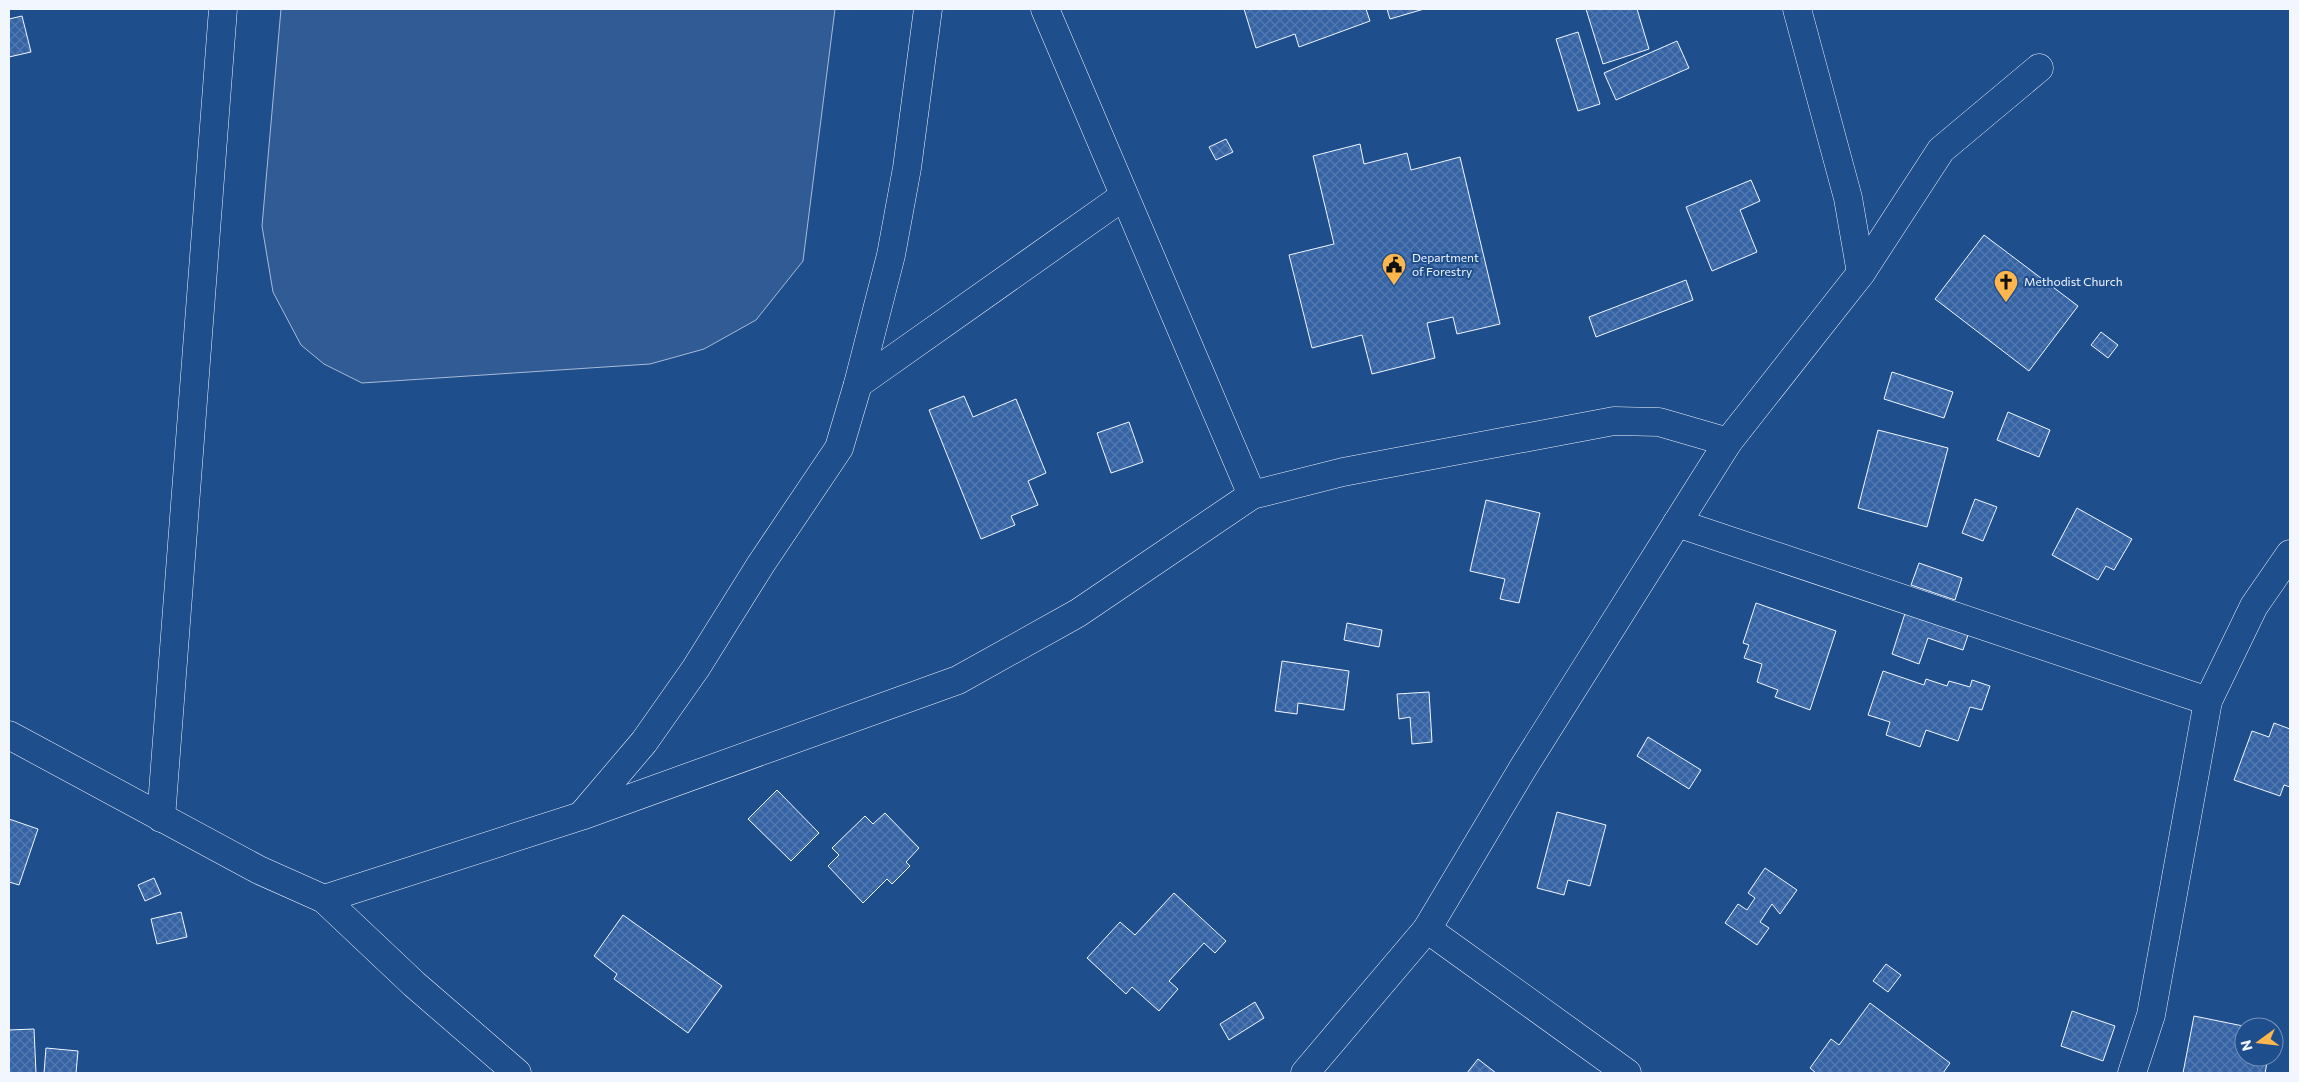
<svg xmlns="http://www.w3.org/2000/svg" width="2299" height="1082" font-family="Commissioner,sans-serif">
  <defs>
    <pattern id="building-cross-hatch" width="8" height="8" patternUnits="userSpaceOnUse" patternTransform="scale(1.25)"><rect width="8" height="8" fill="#3563a3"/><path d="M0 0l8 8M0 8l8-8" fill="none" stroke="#537ab1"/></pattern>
  </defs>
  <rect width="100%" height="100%" fill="#1f4e8c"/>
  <!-- built -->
  <path fill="#305b95" stroke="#a8bbd7" d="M281 9H835L803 261 756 320 704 349 650 364 362 383 324 364 301 345 273 292 262 226Z"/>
  <!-- building -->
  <g fill="url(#building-cross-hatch)" stroke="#f2f6ff">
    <path d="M1244 9H1366L1370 21 1299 47 1295 34 1256 48Z"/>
    <path d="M1387 9H1424L1390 19Z"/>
    <path d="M1586 9H1637L1649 49 1603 64Z"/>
    <path d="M22 16 31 52 9 57V19Z"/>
    <path d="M1578 32 1600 104 1578 111 1556 39Z"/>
    <path d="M1677 41 1689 68 1616 100 1604 73Z"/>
    <path d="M1226 139 1233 152 1216 160 1209 147Z"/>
    <path d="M1360 144 1364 164 1407 153 1411 170 1460 157 1500 324 1457 334 1453 317 1427 323 1435 358 1372 374 1362 335 1312 348 1289 255 1334 244 1313 156Z"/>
    <path d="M1751 180 1760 201 1740 210 1757 252 1712 271 1686 207Z"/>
    <path d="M1984 235 2078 306 2029 371 1935 299Z"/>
    <path d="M1686 280 1693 300 1596 337 1589 317Z"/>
    <path d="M2101 332 2118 345 2108 358 2091 345Z"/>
    <path d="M1892 372 1953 392 1944 418 1884 399Z"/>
    <path d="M964 396 973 417 1016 399 1046 473 1028 481 1038 505 1011 516 1015 525 981 539 929 410Z"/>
    <path d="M2008 412 2050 430 2039 457 1997 440Z"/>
    <path d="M1129 422 1143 462 1111 473 1097 433Z"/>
    <path d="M1878 430 1948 448 1927 527 1858 508Z"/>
    <path d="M1975 499 1997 507 1983 541 1962 533Z"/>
    <path d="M1486 500 1540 513 1519 603 1500 599 1505 579 1470 571Z"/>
    <path d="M2077 508 2132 539 2114 570 2106 566 2098 580 2052 555Z"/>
    <path d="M1919 563 1962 578 1955 600 1911 585Z"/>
    <path d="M1756 603 1836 631 1810 710 1775 697 1778 690 1757 682 1762 664 1744 658 1749 645 1743 643Z"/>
    <path d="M1908 604 1971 626 1963 650 1928 638 1919 664 1892 654Z"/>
    <path d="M1347 623 1382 630 1379 647 1344 640Z"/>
    <path d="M1282 661 1349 671 1344 710 1298 703 1297 714 1275 711Z"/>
    <path d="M1883 671 1924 685 1926 679 1947 686 1949 681 1970 687 1972 680 1990 686 1982 710 1970 707 1958 741 1926 730 1920 747 1886 735 1890 722 1868 715Z"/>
    <path d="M1429 692 1432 742 1412 744 1410 717 1399 719 1397 694Z"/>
    <path d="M2274 723 2290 729V787L2284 785 2280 796 2234 780 2252 731 2269 737Z"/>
    <path d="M1648 737 1701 770 1689 789 1637 756Z"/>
    <path d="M777 790 819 833 791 861 748 819Z"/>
    <path d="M1557 812 1606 825 1590 886 1568 880 1564 895 1537 888Z"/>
    <path d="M885 813 919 848 906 862 910 866 892 884 887 879 863 903 828 866 839 855 832 848 865 816 873 824Z"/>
    <path d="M9 819 38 829 19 885 9 882Z"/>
    <path d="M1765 868 1797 890 1780 914 1772 904 1760 922 1769 928 1757 945 1725 923 1738 904 1747 910 1755 898 1748 893Z"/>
    <path d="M154 878 161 894 145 901 138 885Z"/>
    <path d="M1174 893 1226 941 1215 953 1204 943 1169 981 1178 989 1159 1011 1132 987 1126 994 1087 958 1120 922 1135 935Z"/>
    <path d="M181 912 187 937 157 944 151 919Z"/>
    <path d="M623 915 722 986 688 1033 614 979 617 974 594 956Z"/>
    <path d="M1886 964 1901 975 1888 992 1873 981Z"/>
    <path d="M1255 1002 1264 1018 1229 1040 1220 1024Z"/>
    <path d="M1870 1003 1950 1063 1943 1073H1816L1810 1068 1831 1039 1839 1045Z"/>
    <path d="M2072 1011 2115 1026 2103 1061 2061 1046Z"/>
    <path d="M2194 1016 2248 1027H2244V1057H2253L2252 1060 2267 1063 2265 1073H2183Z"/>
    <path d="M34 1029 36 1073H9V1030Z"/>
    <path d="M46 1048 78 1051 76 1073H44Z"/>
    <path d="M1478 1059 1496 1073H1467Z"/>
  </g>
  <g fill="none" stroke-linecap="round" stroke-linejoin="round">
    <defs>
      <g id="minor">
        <path d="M1045 9 1252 495"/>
        <path d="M1797 9 1848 198 1861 273"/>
        <path d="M858 384 1124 196"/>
        <path d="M1677 523 2208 701"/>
        <path d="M9 735 259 870 324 899 414 984 517 1073"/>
        <path d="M582 815 644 742 696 668 761 564 839 448 858 384 891 255 907 168 928 9"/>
        <path d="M161 818 223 9"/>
        <path d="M324 899 581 816 958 680 1078 613 1252 495 1343 472 1614 421 1659 422 1728 442"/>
        <path d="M1427 929 1627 1073"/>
        <path d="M1305 1073 1427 929 1523 768 1728 442 1861 273 1941 150 2039 68"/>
        <path d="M2132 1073 2151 1015 2208 701 2254 606 2290 554"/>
      </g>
    </defs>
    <!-- minor casing -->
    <use href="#minor" stroke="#f2f6ff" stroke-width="29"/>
    <!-- minor -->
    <use href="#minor" stroke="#1f4e8c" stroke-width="28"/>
  </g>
  <!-- icons -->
  <defs>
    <symbol id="civic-pin" viewBox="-11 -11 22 30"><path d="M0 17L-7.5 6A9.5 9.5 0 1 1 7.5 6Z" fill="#ffb74d" stroke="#1f4e8c"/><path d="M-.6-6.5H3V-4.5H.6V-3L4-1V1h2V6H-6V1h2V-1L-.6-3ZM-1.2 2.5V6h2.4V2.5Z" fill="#111"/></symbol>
    <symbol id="church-pin" viewBox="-11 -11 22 30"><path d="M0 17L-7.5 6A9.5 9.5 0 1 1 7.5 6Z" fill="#ffb74d" stroke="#1f4e8c"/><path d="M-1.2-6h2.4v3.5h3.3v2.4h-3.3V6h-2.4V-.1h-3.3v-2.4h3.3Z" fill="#111"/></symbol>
  </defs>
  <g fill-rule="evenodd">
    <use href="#civic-pin" x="1380" y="251" width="28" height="38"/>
    <use href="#church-pin" x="1992" y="268" width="28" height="38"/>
  </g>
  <g text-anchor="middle" stroke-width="4" stroke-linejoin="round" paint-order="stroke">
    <!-- poi labels -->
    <g font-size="12" fill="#f2f6ff" stroke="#1f4e8c" text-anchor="start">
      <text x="1412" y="262">Department<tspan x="1412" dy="14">of Forestry</tspan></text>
      <text x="2024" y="286">Methodist Church</text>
    </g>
  </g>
  <!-- border -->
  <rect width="2299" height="1082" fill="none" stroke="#f2f6ff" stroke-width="20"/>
  <!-- north arrow -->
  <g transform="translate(2259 1042) rotate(255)"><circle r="24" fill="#1f4e8c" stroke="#7391ba"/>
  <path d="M0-4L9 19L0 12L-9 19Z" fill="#ffb74d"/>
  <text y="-8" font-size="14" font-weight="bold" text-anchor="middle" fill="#f2f6ff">N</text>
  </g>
</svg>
